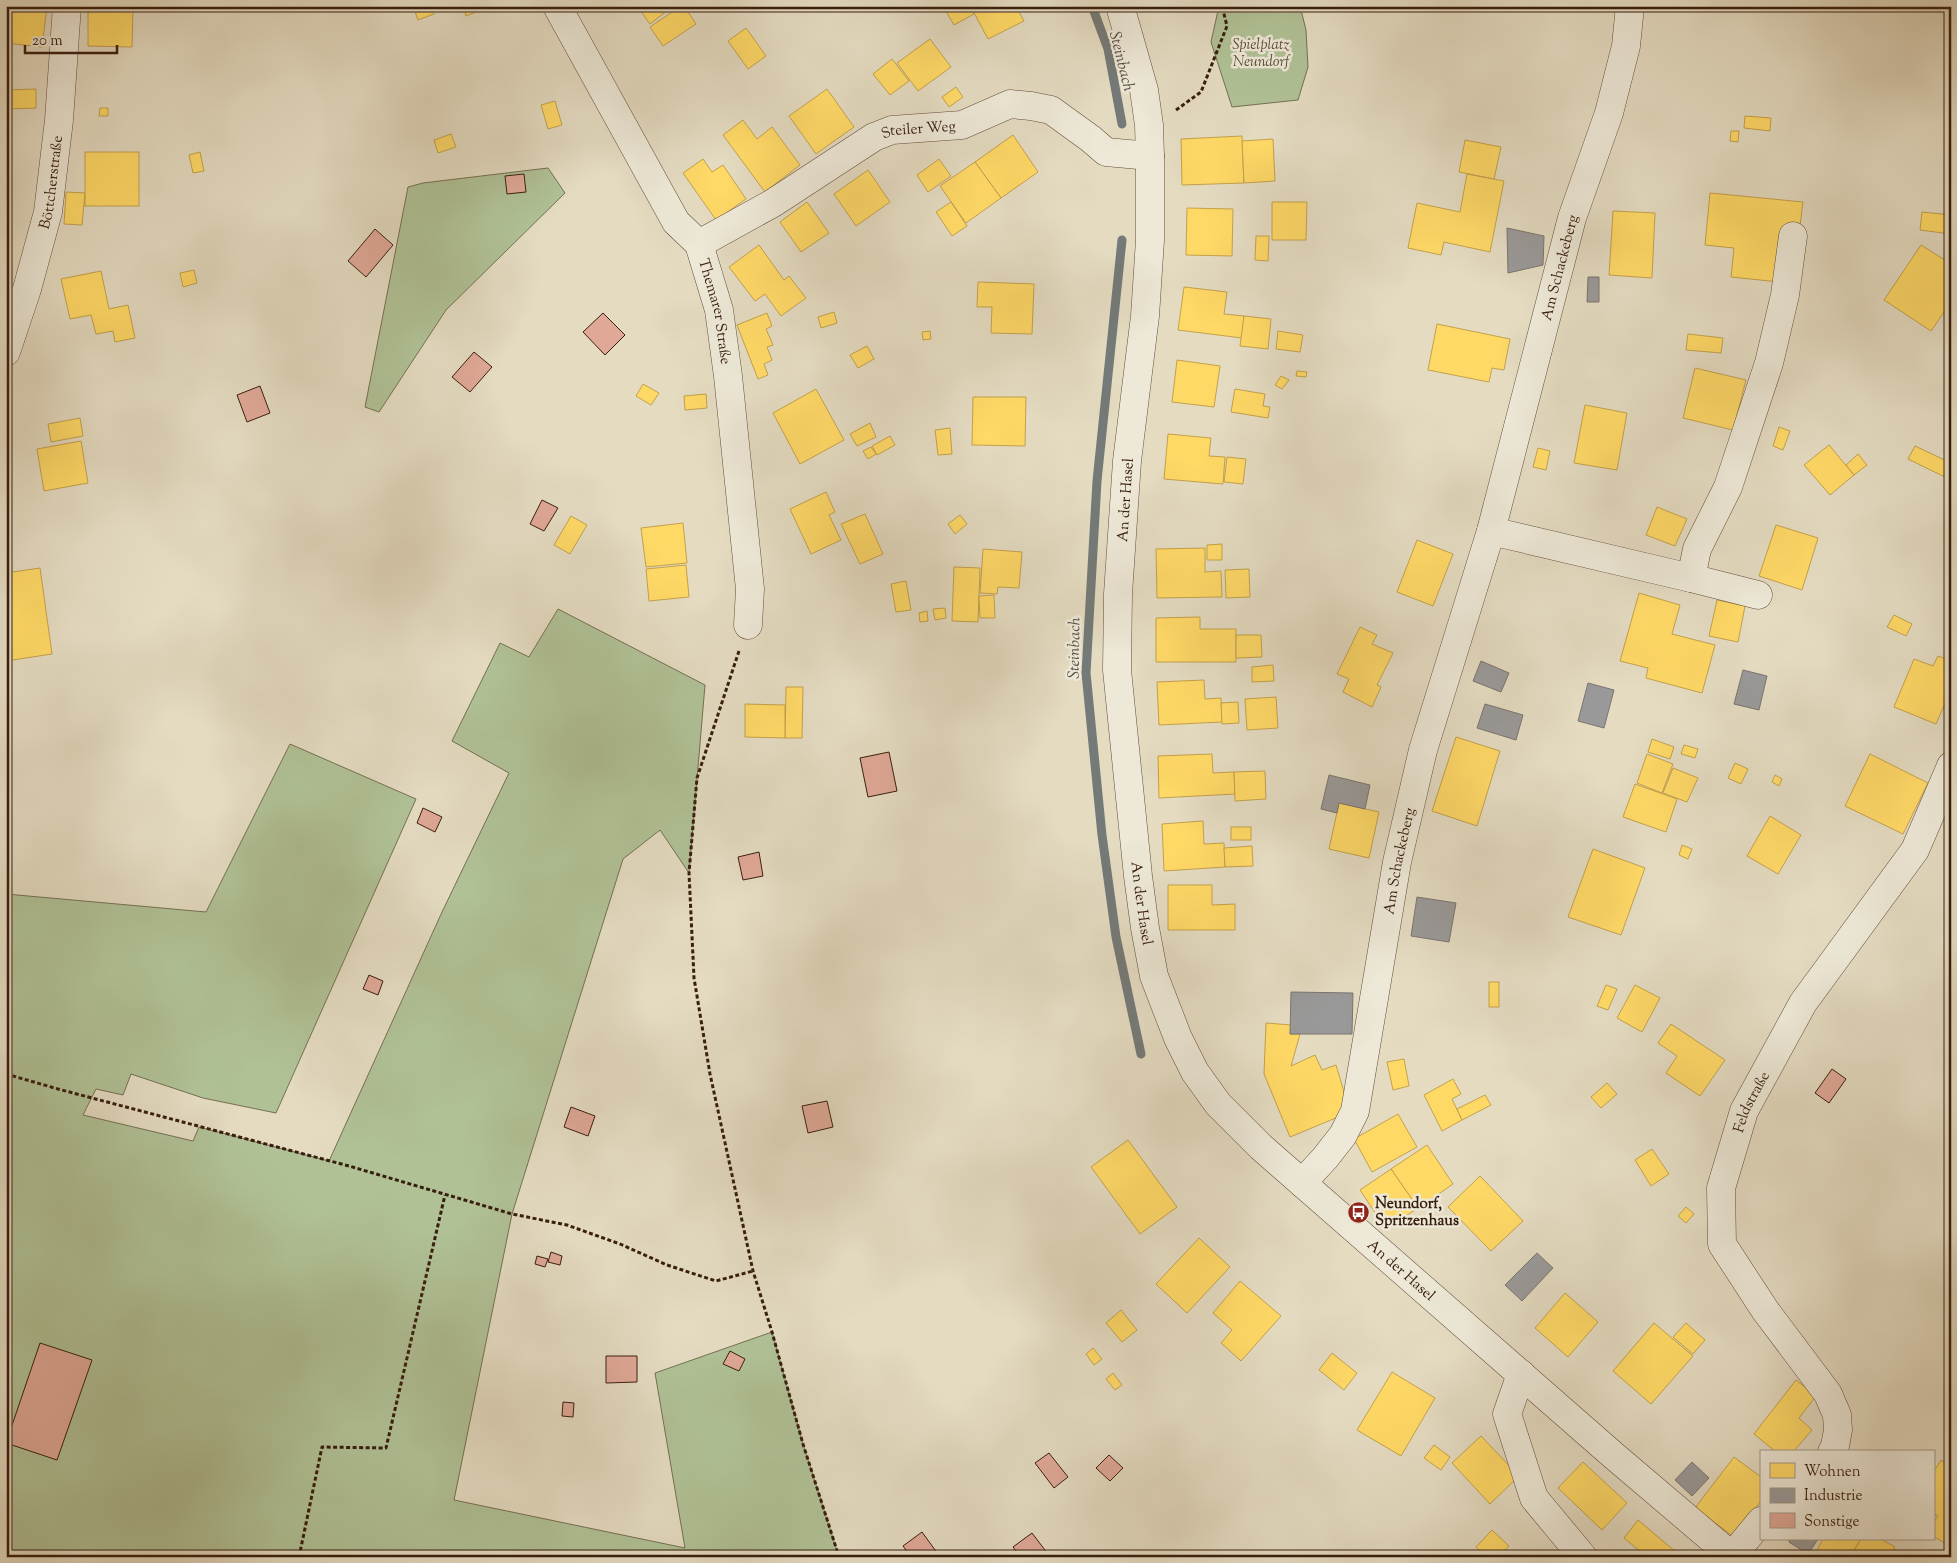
<svg xmlns="http://www.w3.org/2000/svg" width="1957" height="1563" font-family="'Sorts Mill Goudy',serif">
  <rect width="100%" height="100%" fill="#e4dbc1"/>
  <filter id="stains"><feTurbulence type="fractalNoise" baseFrequency=".004" numOctaves="4"/><feColorMatrix values="0 0 0 0 .2 0 0 0 0 .09 0 0 0 0 .02 0 0 0 .5 -.17"/></filter>
  <radialGradient id="worn" r=".72"><stop offset=".6" stop-color="#630" stop-opacity="0"/><stop offset="1" stop-color="#630" stop-opacity=".3"/></radialGradient>
  <!-- green -->
  <g fill="#b0c196" stroke="#747052">
    <path d="M1219 6H1300L1306 30 1308 67 1298 100 1232 107 1211 42Z"/>
    <path d="M548 168 565 193 446 310 379 412 365 407 408 187 423 183Z"/>
    <path d="M558 609 705 685 689 873 660 830 623 859 512 1214 454 1500 685 1548 655 1373 772 1332 803 1444 839 1557H6V894L206 912 290 744 416 799 276 1113 203 1098 131 1074 123 1095 96 1089 83 1115 193 1141 199 1127 329 1161 442 912 509 773 452 741 500 643 529 657Z"/>
  </g>
  <!-- homes -->
  <g fill="#ffd966" stroke="#c3a14c">
    <path d="M8 6H47L42 47 6 43Z"/>
    <path d="M88 6H133L132 47 88 46Z"/>
    <path d="M413 6H431L434 14 418 20Z"/>
    <path d="M463 6H491L466 16Z"/>
    <path d="M637 6H673L650 24Z"/>
    <path d="M681 6H684L696 24 663 46 650 27Z"/>
    <path d="M773 6H786L777 12Z"/>
    <path d="M958 6H970L974 14 954 25 947 13Z"/>
    <path d="M978 6H1016L1024 21 988 39 972 9Z"/>
    <path d="M746 28 766 56 748 69 728 41Z"/>
    <path d="M930 39 951 67 918 91 897 63Z"/>
    <path d="M892 59 909 81 890 95 873 74Z"/>
    <path d="M956 87 963 97 949 107 942 97Z"/>
    <path d="M36 89V108L6 109V90Z"/>
    <path d="M827 89 854 127 816 154 789 116Z"/>
    <path d="M555 101 562 125 548 129 541 105Z"/>
    <path d="M100 108H108V116H99Z"/>
    <path d="M1745 116 1771 118 1770 131 1744 128Z"/>
    <path d="M743 120 757 139 772 127 800 165 765 192 723 135Z"/>
    <path d="M1731 131H1739L1738 142 1730 141Z"/>
    <path d="M451 134 456 147 438 153 434 140Z"/>
    <path d="M1013 135 1038 172 1001 198 975 162Z"/>
    <path d="M1242 136 1244 183 1182 185 1181 139Z"/>
    <path d="M1273 139 1275 181 1244 183 1242 141Z"/>
    <path d="M1465 140 1501 147 1494 179 1459 172Z"/>
    <rect x="85" y="152" width="54" height="54"/>
    <path d="M200 152 204 171 193 173 189 155Z"/>
    <path d="M703 159 712 172 723 165 746 199 716 220 683 173Z"/>
    <path d="M939 159 951 176 928 192 917 175Z"/>
    <path d="M975 162 1001 198 966 223 940 186Z"/>
    <path d="M868 170 890 202 856 226 834 194Z"/>
    <path d="M1467 174 1504 181 1490 252 1444 242 1441 255 1408 248 1417 203 1460 212Z"/>
    <path d="M66 192 85 193 82 225 64 224Z"/>
    <path d="M1710 193 1803 202 1800 226 1785 225 1779 282 1731 277 1734 248 1705 245Z"/>
    <path d="M807 202 829 233 801 252 780 222Z"/>
    <path d="M951 202 967 226 952 236 936 212Z"/>
    <path d="M1272 202H1307L1306 240H1272Z"/>
    <path d="M1187 208 1233 209 1232 256 1186 255Z"/>
    <path d="M1613 211 1655 213 1652 278 1609 275Z"/>
    <path d="M1922 212 1951 215V234L1920 230Z"/>
    <path d="M1256 236H1269L1268 261 1255 260Z"/>
    <path d="M759 245 784 280 789 276 806 298 781 316 765 294 755 301 729 267Z"/>
    <path d="M1921 245 1951 264V302L1931 331 1884 300Z"/>
    <path d="M194 270 197 283 183 287 180 273Z"/>
    <path d="M101 271 109 309 128 305 135 338 115 342 113 331 96 334 91 315 70 319 61 279Z"/>
    <path d="M978 282 1034 284 1032 334 991 333 992 307H977Z"/>
    <path d="M1184 287 1227 292 1224 314 1244 316 1242 338 1178 330Z"/>
    <path d="M834 312 837 323 821 328 818 317Z"/>
    <path d="M767 313 772 326 766 329 773 345 767 347 772 360 764 364 768 375 758 379 737 325Z"/>
    <path d="M1244 316 1271 319 1268 349 1240 346Z"/>
    <path d="M1437 324 1510 339 1504 370 1492 368 1489 382 1428 370Z"/>
    <path d="M930 331 931 339 923 340 922 332Z"/>
    <path d="M1278 331 1303 335 1300 352 1276 349Z"/>
    <path d="M1688 334 1723 338 1721 353 1686 350Z"/>
    <path d="M867 346 874 359 858 368 850 355Z"/>
    <path d="M1177 360 1220 366 1214 407 1172 402Z"/>
    <path d="M1695 368 1746 380 1733 430 1683 418Z"/>
    <path d="M1297 371 1307 372 1306 377 1296 376Z"/>
    <path d="M1281 376 1289 380 1282 389 1275 385Z"/>
    <path d="M643 384 659 393 651 405 636 396Z"/>
    <path d="M816 389 844 440 800 464 773 413Z"/>
    <path d="M1235 389 1265 394 1263 406 1270 407 1268 418 1231 412Z"/>
    <path d="M706 394 707 408 685 410 684 396Z"/>
    <path d="M973 397H1026L1025 446 972 445Z"/>
    <path d="M1585 405 1627 413 1617 470 1574 463Z"/>
    <path d="M80 418 83 436 51 442 48 424Z"/>
    <path d="M870 423 876 437 857 446 850 434Z"/>
    <path d="M1779 427 1790 431 1783 450 1773 446Z"/>
    <path d="M950 428 952 454 938 455 935 430Z"/>
    <path d="M1168 434 1211 438 1209 456 1225 457 1223 484 1164 479Z"/>
    <path d="M890 436 895 445 877 455 872 446Z"/>
    <path d="M81 441 88 483 44 491 37 449Z"/>
    <path d="M1829 445 1854 475 1830 495 1804 465Z"/>
    <path d="M1915 446 1951 463V480L1908 459Z"/>
    <path d="M871 447 876 454 868 459 863 451Z"/>
    <path d="M1538 448 1550 451 1546 470 1533 467Z"/>
    <path d="M1858 454 1867 465 1854 475 1846 465Z"/>
    <path d="M1227 457 1246 459 1243 484 1224 482Z"/>
    <path d="M826 492 835 512 829 515 841 540 811 554 790 509Z"/>
    <path d="M1657 507 1687 519 1675 546 1646 535Z"/>
    <path d="M865 514 883 554 860 564 841 524Z"/>
    <path d="M960 515 967 524 955 534 948 524Z"/>
    <path d="M571 516 587 525 570 554 554 545Z"/>
    <path d="M683 523 687 563 646 567 641 528Z"/>
    <path d="M1776 525 1818 538 1802 590 1759 576Z"/>
    <path d="M1417 540 1453 554 1433 606 1397 592Z"/>
    <path d="M1222 544V560H1207V545Z"/>
    <path d="M1205 548V572L1221 571 1222 597 1157 598 1156 549Z"/>
    <path d="M983 549 1022 552 1019 588 998 587 997 594 980 593Z"/>
    <path d="M686 565 689 597 649 601 646 569Z"/>
    <path d="M954 567 980 568 978 622 952 621Z"/>
    <path d="M40 568 52 654 6 661V573Z"/>
    <path d="M1249 569 1250 597 1226 598 1225 570Z"/>
    <path d="M906 581 911 610 896 612 891 584Z"/>
    <path d="M1639 593 1680 605 1672 634 1715 645 1702 693 1646 678 1648 668 1620 661Z"/>
    <path d="M994 595 995 618H980L979 596Z"/>
    <path d="M1717 600 1745 606 1738 642 1709 636Z"/>
    <path d="M945 608 946 618 935 620 933 609Z"/>
    <path d="M927 611 928 621 920 622 919 613Z"/>
    <path d="M1894 615 1912 624 1906 636 1887 627Z"/>
    <path d="M1200 617V629H1236V662H1156V618Z"/>
    <path d="M1360 627 1377 635 1372 644 1393 653 1377 685 1381 687 1372 707 1343 692 1349 679 1337 674Z"/>
    <path d="M1236 635H1261L1262 657 1236 658Z"/>
    <path d="M1938 656 1951 661V690L1936 724 1894 707 1914 659 1933 666Z"/>
    <path d="M1273 665 1274 681 1252 682V667Z"/>
    <path d="M1204 680 1205 699 1221 698 1222 722 1159 725 1157 682Z"/>
    <path d="M786 687H803L802 738H785Z"/>
    <path d="M1276 697 1278 728 1247 730 1245 699Z"/>
    <path d="M1238 702 1239 723 1222 724 1221 703Z"/>
    <path d="M745 704 785 705V738L745 737Z"/>
    <path d="M1456 737 1500 751 1477 826 1432 811Z"/>
    <path d="M1652 739 1674 747 1670 759 1648 752Z"/>
    <path d="M1684 745 1698 749 1695 758 1681 754Z"/>
    <path d="M1212 754 1213 773 1234 772 1235 794 1159 798 1158 756Z"/>
    <path d="M1647 754 1673 764 1662 793 1637 783Z"/>
    <path d="M1870 754 1928 783 1903 834 1845 806Z"/>
    <path d="M1735 763 1748 769 1741 784 1728 778Z"/>
    <path d="M1673 768 1698 778 1687 802 1663 793Z"/>
    <path d="M1265 771 1266 799 1235 801 1234 772Z"/>
    <path d="M1775 775 1782 779 1779 786 1772 782Z"/>
    <path d="M1635 784 1677 799 1666 832 1623 817Z"/>
    <path d="M1339 803 1379 812 1369 858 1329 849Z"/>
    <path d="M1770 816 1801 835 1778 874 1747 856Z"/>
    <path d="M1203 821 1204 844 1224 843 1225 867 1164 871 1162 824Z"/>
    <rect x="1231" y="827" width="20" height="13"/>
    <path d="M1682 845 1692 849 1688 859 1679 855Z"/>
    <path d="M1252 846 1253 866 1225 867 1224 848Z"/>
    <path d="M1593 849 1645 868 1621 935 1568 917Z"/>
    <path d="M1168 885H1212V905L1235 904V930H1168Z"/>
    <rect x="1489" y="982" width="10" height="25"/>
    <path d="M1606 985 1617 989 1608 1010 1597 1006Z"/>
    <path d="M1635 985 1660 998 1642 1032 1617 1018Z"/>
    <path d="M1266 1023 1291 1025 1290 1034H1300L1291 1066 1315 1055 1322 1070 1336 1065 1350 1112 1290 1137 1264 1074Z"/>
    <path d="M1671 1024 1725 1060 1700 1096 1666 1073 1677 1056 1658 1043Z"/>
    <path d="M1404 1059 1409 1086 1393 1090 1387 1062Z"/>
    <path d="M1453 1079 1461 1094 1452 1099 1462 1120 1442 1131 1424 1095Z"/>
    <path d="M1607 1083 1617 1094 1601 1108 1591 1097Z"/>
    <path d="M1485 1095 1491 1105 1462 1120 1457 1109Z"/>
    <path d="M1398 1114 1417 1147 1372 1172 1354 1139Z"/>
    <path d="M1128 1140 1177 1207 1140 1234 1091 1167Z"/>
    <path d="M1427 1145 1453 1184 1418 1208 1391 1169Z"/>
    <path d="M1652 1149 1669 1174 1651 1186 1635 1160Z"/>
    <path d="M1391 1169 1418 1208 1386 1229 1360 1190Z"/>
    <path d="M1480 1176 1523 1221 1491 1251 1448 1207Z"/>
    <path d="M1686 1207 1694 1214 1686 1223 1678 1216Z"/>
    <path d="M1199 1238 1230 1267 1187 1313 1156 1284Z"/>
    <path d="M1240 1281 1281 1316 1241 1361 1221 1343 1232 1330 1213 1313Z"/>
    <path d="M1565 1293 1598 1322 1568 1357 1535 1328Z"/>
    <path d="M1121 1310 1137 1330 1122 1342 1106 1323Z"/>
    <path d="M1654 1323 1693 1356 1651 1404 1613 1371Z"/>
    <path d="M1686 1323 1705 1340 1693 1354 1673 1337Z"/>
    <path d="M1093 1348 1102 1359 1094 1365 1086 1354Z"/>
    <path d="M1332 1353 1357 1373 1344 1390 1319 1370Z"/>
    <path d="M1392 1372 1435 1398 1401 1456 1357 1430Z"/>
    <path d="M1113 1373 1122 1385 1115 1390 1106 1379Z"/>
    <path d="M1796 1380 1816 1396 1799 1418 1812 1430 1793 1452H1776L1754 1434Z"/>
    <path d="M1481 1436 1519 1476 1490 1504 1452 1463Z"/>
    <path d="M1434 1445 1450 1457 1441 1470 1424 1458Z"/>
    <path d="M1734 1457 1761 1477V1501L1734 1537 1695 1508Z"/>
    <path d="M1941 1460 1951 1466V1547L1933 1536V1523L1938 1516 1933 1513V1473Z"/>
    <path d="M1583 1462 1627 1503 1602 1530 1558 1488Z"/>
    <path d="M1638 1520 1677 1553 1674 1557H1647L1624 1538Z"/>
    <path d="M1492 1530 1509 1546 1499 1557H1487L1476 1547Z"/>
    <path d="M1823 1539H1861L1850 1557H1816L1814 1556Z"/>
    <path d="M1861 1539H1881L1895 1547 1889 1557H1850Z"/>
    <path d="M1894 1549 1907 1557H1889Z"/>
  </g>
  <!-- industry -->
  <g fill="#999" stroke="#7c746f">
    <path d="M1507 228 1544 236 1543 265 1508 273Z"/>
    <path d="M1588 277H1599V302H1587Z"/>
    <path d="M1481 661 1509 673 1501 692 1473 681Z"/>
    <path d="M1743 670 1767 676 1759 710 1734 704Z"/>
    <path d="M1588 683 1614 690 1604 728 1578 721Z"/>
    <path d="M1485 704 1523 715 1516 740 1477 728Z"/>
    <path d="M1329 775 1370 785 1365 809 1339 803 1337 813 1321 809Z"/>
    <path d="M1417 897 1456 903 1449 942 1411 936Z"/>
    <path d="M1291 992 1353 993 1352 1034H1290Z"/>
    <path d="M1537 1253 1553 1268 1522 1301 1505 1285Z"/>
    <path d="M1692 1462 1709 1478 1692 1496 1675 1480Z"/>
    <path d="M1790 1539H1818L1808 1554 1789 1542Z"/>
  </g>
  <g fill="none" stroke-linecap="round" stroke-linejoin="round">
    <!-- stream -->
    <g stroke="#747a78" stroke-width="9">
      <path d="M1092 6 1108 49 1122 124"/>
      <path d="M1122 240 1097 481 1086 673 1102 835 1116 937 1141 1054"/>
    </g>
  </g>
  <!-- building -->
  <g fill="#dfa897" stroke="#381e0e">
    <path d="M524 174 526 192 507 194 505 176Z"/>
    <path d="M375 229 393 245 366 277 348 261Z"/>
    <path d="M603 313 625 335 605 355 583 332Z"/>
    <path d="M474 352 492 367 470 392 452 377Z"/>
    <path d="M260 386 270 413 247 422 237 395Z"/>
    <path d="M542 500 558 508 544 531 530 524Z"/>
    <path d="M889 752 897 791 868 797 860 758Z"/>
    <path d="M423 808 442 817 435 832 417 823Z"/>
    <path d="M759 852 763 876 743 880 738 857Z"/>
    <path d="M369 975 383 981 378 995 363 989Z"/>
    <path d="M1832 1069 1846 1079 1829 1103 1815 1093Z"/>
    <path d="M827 1101 833 1127 808 1133 802 1106Z"/>
    <path d="M571 1107 595 1116 588 1136 564 1127Z"/>
    <path d="M551 1252 562 1256 560 1265 548 1262Z"/>
    <path d="M537 1256 548 1259 545 1267 535 1264Z"/>
    <path d="M40 1343 92 1360 57 1460 6 1443Z"/>
    <path d="M730 1351 745 1359 739 1371 723 1364Z"/>
    <path d="M606 1356H637V1382L606 1383Z"/>
    <path d="M563 1402 574 1403 573 1417 562 1416Z"/>
    <path d="M1049 1453 1068 1477 1054 1488 1035 1463Z"/>
    <path d="M1109 1455 1123 1468 1110 1481 1096 1468Z"/>
    <path d="M922 1532 938 1554 934 1557H911L903 1546Z"/>
    <path d="M1032 1533 1048 1554 1044 1557H1020L1013 1547Z"/>
  </g>
  <g fill="none" stroke-linecap="round" stroke-linejoin="round">
    <defs>
      <g id="minor">
        <path id="s1" d="M557 6 676 222 699 244 719 310 728 376 750 589 748 625"/>
        <path id="s2" d="M1120 6 1144 90 1149 125 1150 156V240L1145 316 1127 461 1118 594 1117 670 1138 876 1145 928 1154 976 1178 1038 1195 1072 1218 1104 1261 1147 1613 1455 1733 1557"/>
        <path id="s3" d="M699 244 773 203 874 137 892 130 962 125 1010 104 1031 106 1051 110 1091 139 1106 152 1150 156"/>
        <path id="s4" d="M6 352 27 289 48 212 59 120 67 6"/>
        <path d="M1491 531 1691 578 1697 549 1728 487 1769 363 1785 295 1793 236"/>
        <path d="M1691 578 1758 595"/>
        <path id="s5" d="M1302 1183 1325 1158 1343 1135 1355 1111 1397 862 1423 750 1491 531 1572 218 1609 113 1626 46 1630 6"/>
        <path d="M1521 1374 1507 1414 1534 1498 1583 1557"/>
        <path id="s6" d="M1832 1452 1835 1446 1838 1430 1837 1415 1828 1394 1765 1310 1722 1244 1721 1188 1744 1111 1803 1003 1915 850 1951 766"/>
        <path d="M1732 1556 1761 1521"/>
      </g>
    </defs>
    <!-- minor casing -->
    <use href="#minor" stroke="#634d3b" stroke-width="29"/>
    <!-- path -->
    <g stroke="#381e0e" stroke-width="3" stroke-dasharray="4 2.5" stroke-linecap="butt">
      <path d="M1176 110 1201 92 1227 26 1222 6"/>
      <path d="M739 651 697 778 689 873 694 978 710 1074 753 1271 772 1332 803 1444 839 1557"/>
      <path d="M6 1074 58 1089 349 1166 512 1214 567 1225 620 1244 667 1265 716 1281 753 1271"/>
      <path d="M299 1557 322 1447 386 1448 445 1195"/>
    </g>
    <!-- minor -->
    <use href="#minor" stroke="#ede8d7" stroke-width="28"/>
  </g>
  <!-- icons -->
  <defs>
    <symbol id="bus-disc" viewBox="-11 -11 22 22"><circle r="9.5" fill="#8f2418" stroke="#ede8d7"/><path d="M-5-6H5V4H4V6H2V4H-2V6H-4V4H-5ZM-3.5-4V0h7V-4ZM-3.5 1.2v1.5H-2V1.2ZM2 1.2v1.5H3.5V1.2Z" fill="#fff"/></symbol>
  </defs>
  <g fill-rule="evenodd">
    <use href="#bus-disc" x="1346" y="1200" width="25" height="25"/>
  </g>
  <g text-anchor="middle" stroke-width="5" stroke-linejoin="round" paint-order="stroke">
    <!-- park labels -->
    <g font-size="15" font-style="italic" fill="#5c4f37" stroke="#ede8d7">
      <text x="1261" y="49">Spielplatz<tspan x="1261" dy="17">Neundorf</tspan></text>
    </g>
    <!-- street labels -->
    <g font-size="15" fill="#381e0e" stroke="#ede8d7">
      <text dy="5" stroke="none"><textPath href="#s3" startOffset="251">Steiler Weg</textPath></text>
      <text dy="5" stroke="none"><textPath href="#s4" startOffset="176">Böttcherstraße</textPath></text>
      <text dy="5" stroke="none"><textPath href="#s5" startOffset="959">Am Schackeberg</textPath></text>
      <text dy="5" stroke="none"><textPath href="#s1" startOffset="348">Themarer Straße</textPath></text>
      <text transform="translate(1125 500) rotate(-86)" y="5">An der Hasel</text>
      <text dy="5" stroke="none"><textPath href="#s5" startOffset="344">Am Schackeberg</textPath></text>
      <text dy="5" stroke="none"><textPath href="#s2" startOffset="904">An der Hasel</textPath></text>
      <text dy="5" stroke="none"><textPath href="#s6" startOffset="392">Feldstraße</textPath></text>
      <text dy="5" stroke="none"><textPath href="#s2" startOffset="1369">An der Hasel</textPath></text>
    </g>
    <!-- poi labels -->
    <g font-size="15" font-weight="bold" fill="#381e0e" stroke="#ede8d7" text-anchor="start">
      <text x="1375" y="1208">Neundorf,<tspan x="1375" dy="17">Spritzenhaus</tspan></text>
    </g>
    <!-- water labels -->
    <g font-size="16" font-style="italic" fill="#564c43" stroke="#ede8d7">
      <text transform="translate(1123 61) rotate(76)" y="6">Steinbach</text>
      <text transform="translate(1073 648) rotate(-89)" y="6">Steinbach</text>
    </g>
  </g>
  <!-- margin -->
  <rect width="1957" height="1563" fill="none" stroke="#e4dbc1" stroke-width="25"/>
  <rect x="8" y="8" width="1942" height="1548" fill="none" stroke="#381e0e" stroke-width="2.5"/>
  <rect x="12" y="12" width="1932" height="1538" fill="none" stroke="#381e0e"/>
  <!-- legend -->
  <rect x="1760" y="1450" width="175" height="90" fill="#ede8d7" stroke="#a59787"/>
  <rect x="1770" y="1463" width="25" height="15" fill="#ffd966" stroke="#a59787"/>
  <text x="1804" y="1476" font-size="15" fill="#381e0e">Wohnen</text>
  <rect x="1770" y="1488" width="25" height="15" fill="#999999" stroke="#a59787"/>
  <text x="1804" y="1500" font-size="15" fill="#381e0e">Industrie</text>
  <rect x="1770" y="1513" width="25" height="15" fill="#dfa897" stroke="#a59787"/>
  <text x="1804" y="1526" font-size="15" fill="#381e0e">Sonstige</text>
  <!-- scale -->
  <path d="M25 45v8h92v-8" fill="none" stroke="#381e0e" stroke-width="2.5"/>
  <text x="32" y="45" font-size="15" fill="#381e0e" stroke="#ede8d7" stroke-width="4" paint-order="stroke">20 m</text>
  <rect width="100%" height="100%" filter="url(#stains)"/>
  <rect width="100%" height="100%" fill="url(#worn)"/>
</svg>
